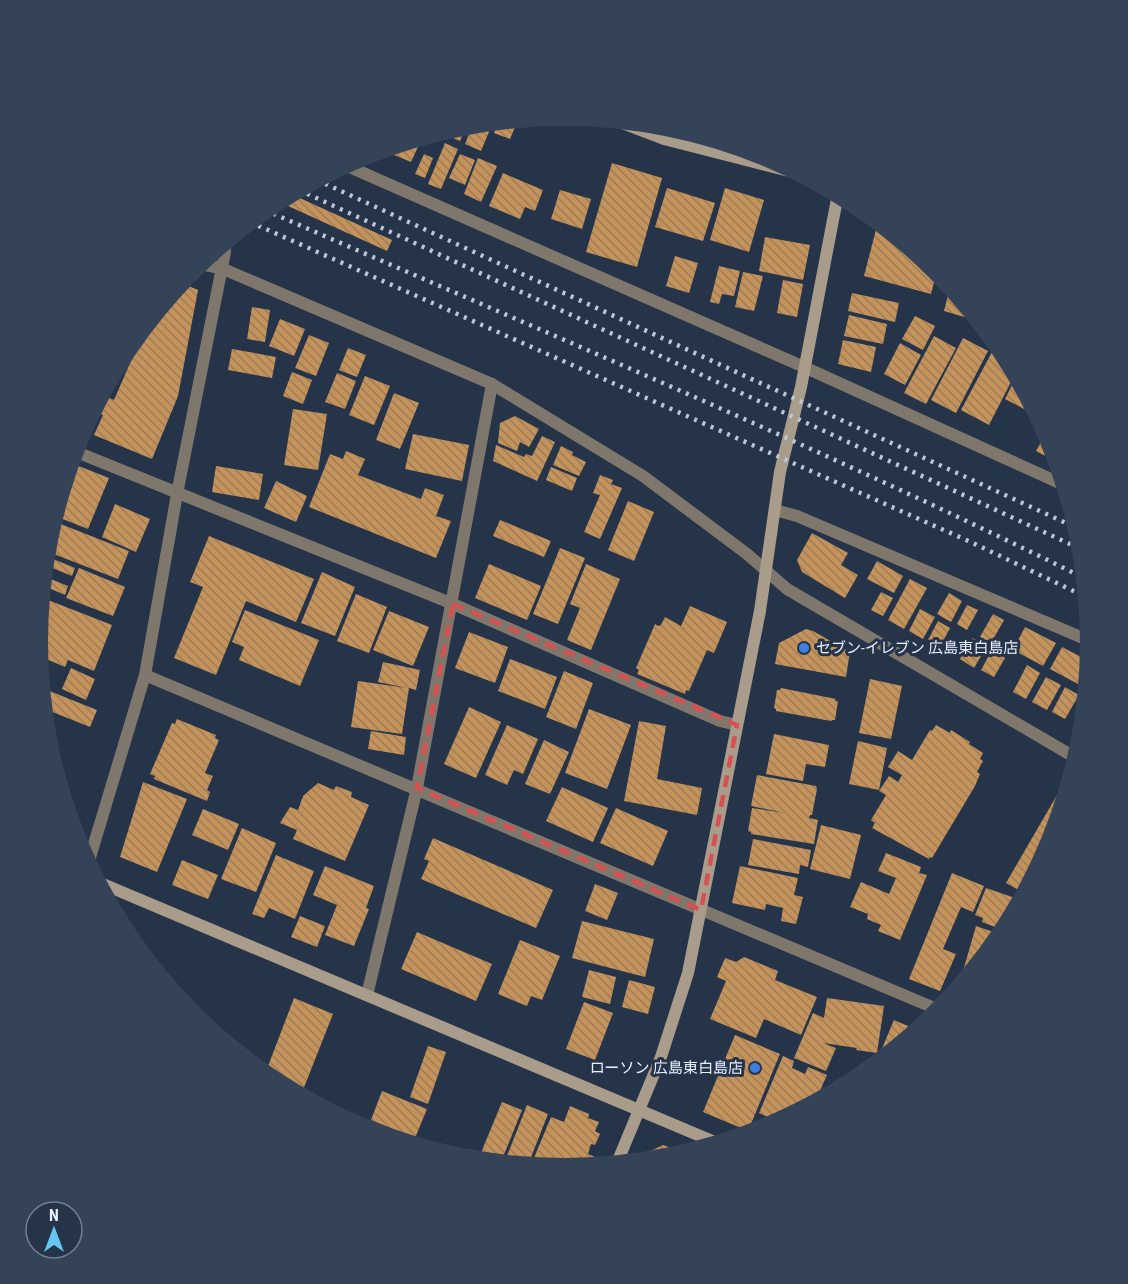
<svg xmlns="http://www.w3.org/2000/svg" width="1128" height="1284" font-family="'Roboto Condensed','Noto Sans JP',sans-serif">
  <defs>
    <pattern id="building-back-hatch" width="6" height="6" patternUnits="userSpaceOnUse" patternTransform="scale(1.5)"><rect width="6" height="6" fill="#c4935b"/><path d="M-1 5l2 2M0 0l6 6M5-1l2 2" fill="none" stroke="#9e7c56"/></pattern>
  </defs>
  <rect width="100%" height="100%" fill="#26344a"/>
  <!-- building -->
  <g fill="url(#building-back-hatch)">
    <path d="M518 120 510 139 494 133 498 122Z"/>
    <path d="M493 122 481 151 465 144 473 124Z"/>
    <path d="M467 125 460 141 446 135 448 130Z"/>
    <path d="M422 138 411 162 392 154 395 146Z"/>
    <path d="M445 143 458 149 441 189 428 184Z"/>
    <path d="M424 154 433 158 425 178 415 174Z"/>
    <path d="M460 154 475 160 465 185 449 178Z"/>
    <path d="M478 158 497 166 481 202 464 194Z"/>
    <path d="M612 163 662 178 637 267 586 252Z"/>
    <path d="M503 173 543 190 535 211 525 207 520 219 489 206Z"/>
    <path d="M667 188 715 203 703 241 655 227Z"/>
    <path d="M725 188 764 200 749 252 710 240Z"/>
    <path d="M560 190 591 199 582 229 551 219Z"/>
    <path d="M291 194 392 240 387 251 277 201Z"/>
    <path d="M878 222 937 271 931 294 864 276Z"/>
    <path d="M765 237 810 245 803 280 759 271Z"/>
    <path d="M675 256 698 263 689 293 666 286Z"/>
    <path d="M719 266 740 271 734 296 722 294 719 304 710 302Z"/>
    <path d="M743 272 763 276 754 311 735 307Z"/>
    <path d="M783 280 803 284 797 317 777 313Z"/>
    <path d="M181 283 198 290 178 396 152 459 94 435 103 415 94 411 102 395 114 400 147 324Z"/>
    <path d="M950 287 972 313 971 319 944 311Z"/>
    <path d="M852 293 899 303 895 322 848 311Z"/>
    <path d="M252 307 270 310 265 342 247 339Z"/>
    <path d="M849 315 887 324 883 344 844 336Z"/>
    <path d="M915 316 935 326 923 350 902 339Z"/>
    <path d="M280 319 305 329 294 356 269 346Z"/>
    <path d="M309 335 329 343 316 376 295 368Z"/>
    <path d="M934 336 956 348 926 404 904 393Z"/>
    <path d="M963 338 988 351 956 413 931 400Z"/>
    <path d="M843 340 876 347 871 372 838 364Z"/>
    <path d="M900 343 921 355 905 385 884 374Z"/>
    <path d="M348 348 366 355 357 377 339 370Z"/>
    <path d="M232 349 276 357 272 378 228 370Z"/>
    <path d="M992 352 1007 360 1015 374 989 425 961 410Z"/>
    <path d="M292 372 312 380 303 404 283 396Z"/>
    <path d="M337 373 356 381 345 409 325 402Z"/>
    <path d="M365 376 390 386 374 425 349 415Z"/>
    <path d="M1016 377 1033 407 1030 412 1005 399Z"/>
    <path d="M394 393 419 403 400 449 376 440Z"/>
    <path d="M293 409 327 414 318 470 284 465Z"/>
    <path d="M515 416 539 429 529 447 520 442 517 451 498 443 500 423Z"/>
    <path d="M1046 433 1051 441 1057 462 1036 451Z"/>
    <path d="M413 434 469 445 462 481 405 469Z"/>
    <path d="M542 436 555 442 537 481 493 461 496 445 524 457 526 454 532 456Z"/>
    <path d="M561 446 573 452 572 455 586 462 579 476 553 465Z"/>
    <path d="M346 451 365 459 358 475 421 499 425 488 444 495 436 516 451 521 436 558 309 507 330 454 343 459Z"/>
    <path d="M76 465 109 478 88 529 55 516Z"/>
    <path d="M216 466 263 474 259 500 212 492Z"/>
    <path d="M551 467 577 478 572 491 546 480Z"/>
    <path d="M600 475 613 480 611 484 622 488 600 539 584 532 600 495 593 493Z"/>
    <path d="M276 481 307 496 296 522 264 508Z"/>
    <path d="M628 501 654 512 634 561 608 550Z"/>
    <path d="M115 504 150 519 136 552 102 537Z"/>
    <path d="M500 520 551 541 544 557 493 536Z"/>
    <path d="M53 521 129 551 118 579 46 551Z"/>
    <path d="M812 533 848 553 841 565 858 575 845 598 802 572 797 560Z"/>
    <path d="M209 536 314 579 296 622 246 601 216 675 174 658 203 587 190 582Z"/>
    <path d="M560 548 585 558 558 624 533 614Z"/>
    <path d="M46 556 75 568 72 576 45 565Z"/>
    <path d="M877 561 903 576 894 593 867 579Z"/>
    <path d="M489 564 541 586 527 620 475 598Z"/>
    <path d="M586 564 620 579 591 650 567 640 580 608 570 604Z"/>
    <path d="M79 568 125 587 113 616 66 598Z"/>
    <path d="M322 572 355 587 335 636 301 623Z"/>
    <path d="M48 578 68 586 65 595 44 586Z"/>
    <path d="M910 579 927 588 904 629 888 620Z"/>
    <path d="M881 592 893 598 883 616 871 610Z"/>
    <path d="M949 593 962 601 951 622 937 614Z"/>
    <path d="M356 594 387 607 369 653 337 641Z"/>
    <path d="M48 600 112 625 94 671 68 660 65 667 46 659 48 654 38 650 39 622Z"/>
    <path d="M967 605 978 610 967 630 957 624Z"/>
    <path d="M690 606 727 622 714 653 707 650 689 691 686 690 685 694 637 674 639 670 636 668 655 624 658 626 661 625 665 617 681 626Z"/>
    <path d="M920 609 935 617 923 639 909 631Z"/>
    <path d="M245 610 319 640 300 686 239 660 244 647 232 642Z"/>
    <path d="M389 611 429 627 413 666 373 650Z"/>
    <path d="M993 614 1004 620 991 643 980 637Z"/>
    <path d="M938 621 950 628 940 647 928 640Z"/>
    <path d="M1025 627 1056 643 1043 666 1013 650Z"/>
    <path d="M806 629 813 631 850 652 846 677 775 664 779 643Z"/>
    <path d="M469 632 508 647 495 683 455 668Z"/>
    <path d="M972 638 987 646 974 668 960 659Z"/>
    <path d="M1062 647 1089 661 1078 684 1050 669Z"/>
    <path d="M992 650 1005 658 994 677 981 670Z"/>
    <path d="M510 659 557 677 545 709 498 691Z"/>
    <path d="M383 662 420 670 416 690 409 688 402 734 351 727 358 681 407 688 378 682Z"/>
    <path d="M1027 665 1040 673 1026 699 1013 692Z"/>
    <path d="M71 668 95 679 86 700 62 689Z"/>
    <path d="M564 671 593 683 576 729 546 717Z"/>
    <path d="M1046 677 1061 685 1047 710 1032 702Z"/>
    <path d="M870 679 902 686 891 739 859 733Z"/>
    <path d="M1065 687 1079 695 1065 719 1052 712Z"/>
    <path d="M42 688 97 710 90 727 50 711 45 723Z"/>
    <path d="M781 688 836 699 835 701H838L835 720H832L831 721 776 711V709L774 708 777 690H780Z"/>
    <path d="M469 707 501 722 476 778 444 764Z"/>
    <path d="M589 709 631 725 607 789 565 773Z"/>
    <path d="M1084 712 1082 730 1075 727Z"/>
    <path d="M177 719 216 735 215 738 219 740 205 773 213 776 207 790 210 792 207 801 154 779 155 776 150 774 172 723 175 724Z"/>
    <path d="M639 721 666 726 657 779 702 788 697 815 624 801Z"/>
    <path d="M507 725 538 739 523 774 514 770 507 785 485 775Z"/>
    <path d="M936 725 950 733 951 730 970 742 969 744 983 753 980 759 983 761 977 772 980 774 975 786 932 858 930 857 929 859 872 828 875 823 871 820 886 795 879 791 889 776 898 782 902 775 888 767 898 751 912 760 930 730 932 731Z"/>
    <path d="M371 731 406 737 404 755 368 749Z"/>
    <path d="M774 734 829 745 825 767 806 764 803 781 766 774Z"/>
    <path d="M544 740 569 752 550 794 525 784Z"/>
    <path d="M858 741 887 748 879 790 849 784Z"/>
    <path d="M757 775 816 786 817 789 812 815H810L809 818 818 820 814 844 751 834V832L748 831 752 808 785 813 751 806Z"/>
    <path d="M143 782 187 799 157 872 120 857Z"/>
    <path d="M318 783 334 790 336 786 352 792 351 797 369 805 345 861 293 839 297 830 280 823 290 807 298 810 303 796Z"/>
    <path d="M1064 783 1068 785 1050 844 1024 893 1006 883Z"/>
    <path d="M562 787 608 808 593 842 546 821Z"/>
    <path d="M616 808 668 831 653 866 600 843Z"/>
    <path d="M203 809 239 824 228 850 192 835Z"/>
    <path d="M821 825 861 835 850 879 810 869Z"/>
    <path d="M242 828 276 843 256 892 221 879Z"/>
    <path d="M433 838 553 890 536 928 421 879 429 861 424 859Z"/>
    <path d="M753 839 811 850 808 867 800 865 799 874 748 865Z"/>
    <path d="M886 853 921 867 919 873 927 875 900 940 878 931 881 925 867 919 868 914 850 907 861 882 889 894 896 878 878 871Z"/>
    <path d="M276 855 314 871 295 919 269 908 264 918 252 914Z"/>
    <path d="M182 860 218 875 208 899 172 885Z"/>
    <path d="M325 866 374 886 366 908 369 909 354 946 325 935 337 905 313 895Z"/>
    <path d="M740 866 798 878 794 895 803 897 796 924 781 921 783 908 766 904 765 910 732 903Z"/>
    <path d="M952 873 984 886 973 912 961 907 943 949 956 954 940 991 909 979Z"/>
    <path d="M595 884 618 893 607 920 585 911Z"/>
    <path d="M986 888 1018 899 1011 916 1003 930 982 922 983 918 975 915Z"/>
    <path d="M300 916 325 926 317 947 291 937Z"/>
    <path d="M582 921 654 939 645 977 572 958Z"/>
    <path d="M976 926 1002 935 970 974 963 971Z"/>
    <path d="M417 932 492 964 476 1001 401 969Z"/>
    <path d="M520 940 560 956 542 1000 531 996 527 1006 498 994Z"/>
    <path d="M725 958 736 962 744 957 778 971 775 980 817 997 801 1035 764 1019 756 1038 710 1019 726 981 717 977Z"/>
    <path d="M589 970 616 977 610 1004 582 997Z"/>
    <path d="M629 980 655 987 648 1014 622 1007Z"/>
    <path d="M294 998 333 1014 301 1095 265 1074Z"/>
    <path d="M827 998 884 1006 877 1053 856 1050 857 1048 823 1043 836 1048 826 1071 794 1058 813 1013 824 1018Z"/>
    <path d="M584 1002 613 1013 595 1060 566 1049Z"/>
    <path d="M894 1020 917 1030 875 1065Z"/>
    <path d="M735 1035 780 1054 748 1131 703 1112Z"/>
    <path d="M428 1046 446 1052 428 1104 410 1097Z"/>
    <path d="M783 1056 794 1061 792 1068 805 1074 808 1067 827 1075 815 1102 795 1113 785 1108 778 1122 759 1113Z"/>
    <path d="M382 1091 427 1109 415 1138 371 1120Z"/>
    <path d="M502 1102 522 1110 501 1162 478 1160Z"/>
    <path d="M527 1105 548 1114 528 1165 507 1156Z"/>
    <path d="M570 1106 589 1114 588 1118 599 1122 595 1131 600 1134 595 1145 591 1144 588 1154 595 1157 591 1166H585L575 1163 573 1168H564L531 1165 551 1117 564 1122Z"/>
    <path d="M663 1145 679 1151 677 1155 666 1158 641 1161 644 1154Z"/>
  </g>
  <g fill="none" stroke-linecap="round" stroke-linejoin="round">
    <!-- street-tunnel -->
    <path stroke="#435065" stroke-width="12" stroke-dasharray="12 6" stroke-linecap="butt" d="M225 252 227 241"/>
    <!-- street -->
    <g stroke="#7f776b" stroke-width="12">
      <path d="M664 139 666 126"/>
      <path d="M345 165 804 367 1064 485"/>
      <path d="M199 264 221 268 492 384 643 476 747 554 787 589 1076 758"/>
      <path d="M74 451 453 604 720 721 737 725"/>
      <path d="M775 510 797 516 1090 641"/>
      <path d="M145 675 939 1010"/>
      <path d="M88 864 145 675 177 494 225 252"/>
      <path d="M367 995 417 788 492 384"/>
    </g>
    <!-- secondary -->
    <g stroke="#aa9c8a" stroke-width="12">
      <path d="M614 120 664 139 801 174"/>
      <path d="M98 882 717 1143"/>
      <path d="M617 1163 661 1057 688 973 760 611 780 472 801 387 838 194"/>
    </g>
    <!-- rail -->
    <g stroke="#bdc7d7" stroke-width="4.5" stroke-dasharray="3 6" stroke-linecap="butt">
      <path d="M317 180 1077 528"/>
      <path d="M299 190 1081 549"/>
      <path d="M265 210C539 330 816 445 1084 578"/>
      <path d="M250 222 973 543 1086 597"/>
    </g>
  </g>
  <!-- marked area -->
  <path fill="none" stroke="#d95053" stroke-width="4.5" stroke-dasharray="12 8" stroke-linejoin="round" d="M453 604 737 725 701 910 417 788Z"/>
  <!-- markers -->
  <g fill="#3f7fe0" stroke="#26344a" stroke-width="2">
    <circle cx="804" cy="648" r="6"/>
    <circle cx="755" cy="1068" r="6"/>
  </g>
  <g text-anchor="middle" stroke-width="6" stroke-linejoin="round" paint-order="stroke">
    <!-- poi labels -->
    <g font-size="15" fill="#e7f0ff" stroke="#26344a" text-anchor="start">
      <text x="816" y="653">セブン-イレブン 広島東白島店</text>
      <text x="743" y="1073" text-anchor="end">ローソン 広島東白島店</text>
    </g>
  </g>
  <!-- crop -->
  <path d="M0 0H1128V1284H0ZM48 642a516 516 0 1 1 1032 0a516 516 0 1 1-1032 0Z" fill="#354358" fill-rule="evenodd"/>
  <!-- north arrow -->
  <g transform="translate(54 1230)"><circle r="28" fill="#26344a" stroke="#737f92" stroke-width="1.5"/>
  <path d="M0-4.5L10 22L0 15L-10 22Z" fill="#64c5ee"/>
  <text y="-9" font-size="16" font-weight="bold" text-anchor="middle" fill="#e7f0ff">N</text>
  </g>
</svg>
